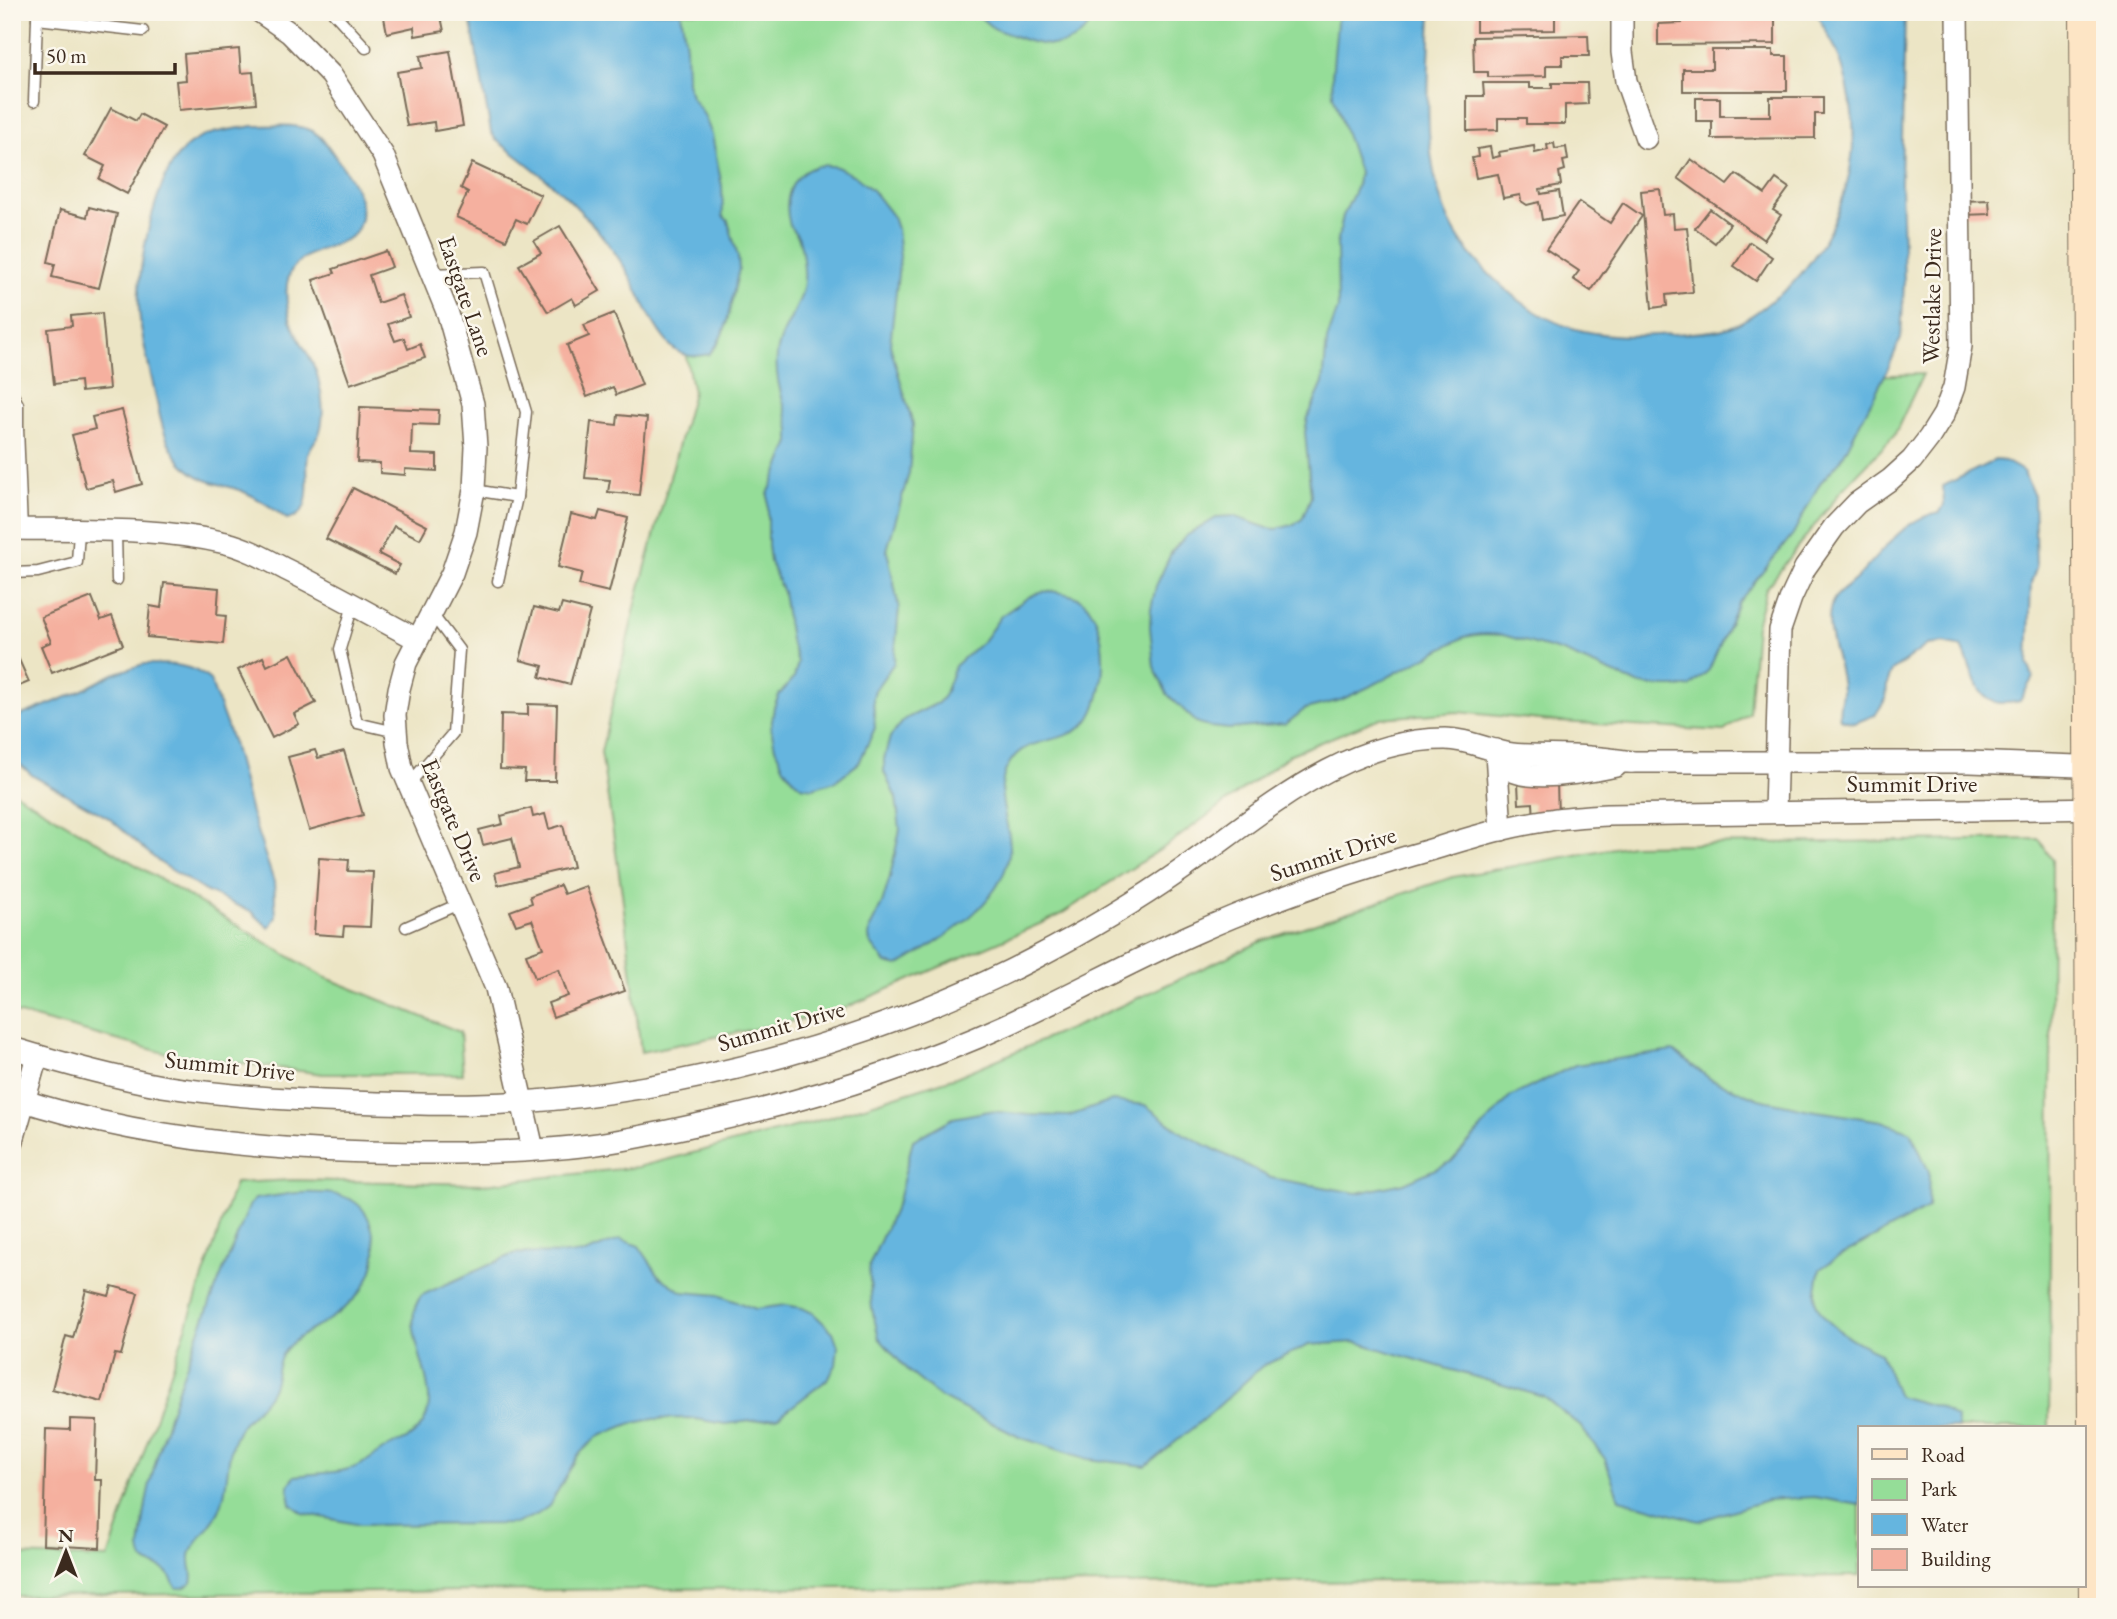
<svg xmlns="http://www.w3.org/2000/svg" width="2117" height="1619" font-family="'EB Garamond',serif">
  <rect width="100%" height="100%" fill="#fbf7ec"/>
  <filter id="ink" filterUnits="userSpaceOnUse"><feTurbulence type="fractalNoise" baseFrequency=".0143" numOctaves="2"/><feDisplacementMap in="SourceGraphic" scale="14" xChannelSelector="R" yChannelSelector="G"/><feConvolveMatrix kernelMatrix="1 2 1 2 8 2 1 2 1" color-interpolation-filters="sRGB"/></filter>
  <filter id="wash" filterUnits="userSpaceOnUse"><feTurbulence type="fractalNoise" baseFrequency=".00686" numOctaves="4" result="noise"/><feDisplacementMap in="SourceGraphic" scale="28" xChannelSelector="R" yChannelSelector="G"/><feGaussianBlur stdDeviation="1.57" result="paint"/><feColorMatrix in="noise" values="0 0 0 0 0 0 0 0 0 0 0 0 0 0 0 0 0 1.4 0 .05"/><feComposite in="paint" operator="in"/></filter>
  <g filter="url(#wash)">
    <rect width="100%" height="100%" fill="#ece5c5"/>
    <!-- green -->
    <g fill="#95dd98" stroke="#68845b" stroke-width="2">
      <path d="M617 12H1411L1409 318 1527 387 1923 374 1894 436 1841 491 1766 589 1756 626 1749 713 1724 731 1560 722 1458 712 1380 718 1291 754 1169 844 1058 916 833 1013 641 1052 622 893 601 752 638 595 693 392Z"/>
      <path d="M12 791 324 977 460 1032 463 1074H323L165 1053 12 1012Z"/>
      <path d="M2039 839 2052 860 2049 1428H1860V1576L12 1596V1555L108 1558 235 1183 292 1180 484 1184 638 1167 814 1122 956 1077 1088 1021 1262 941 1453 877 1631 845Z"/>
    </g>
    <!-- water -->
    <g fill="#65b5df" stroke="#50707e" stroke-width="2">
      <path d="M469 12H681L686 46 687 82 691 96 704 115 712 135 722 186 723 216 728 221 738 257 739 269 726 326 717 345 709 354C695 357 686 358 674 349 652 329 642 296 627 271 590 212 551 181 496 140L491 132Z"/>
      <path d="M975 12H1096C1080 52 1046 50 1012 35 1006 33 998 31 992 27 986 23 980 17 975 12Z"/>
      <path d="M1338 12H1431C1429 81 1419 168 1454 230 1463 247 1477 262 1490 275 1548 333 1594 340 1673 334 1691 333 1714 333 1730 327 1743 322 1756 313 1766 305 1774 298 1784 292 1791 285 1832 242 1857 181 1853 121 1851 100 1846 75 1838 54 1832 40 1823 27 1816 12H1905L1901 183 1904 283 1901 338 1888 369 1841 460 1820 483 1793 534 1738 603 1709 670 1690 687H1664L1638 684 1563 652 1503 635 1482 634 1464 637 1375 684 1341 700 1305 709 1286 724 1229 729 1210 727 1196 722 1167 694 1154 667 1150 627 1151 608 1156 586 1172 551 1186 536 1218 517 1233 516 1267 528 1277 529 1292 525 1302 519 1311 497 1305 432 1308 417 1323 383 1327 340 1338 308 1337 244 1343 216 1357 186 1359 172 1333 95 1332 77Z"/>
      <path d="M254 126C272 126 296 123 312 131 323 137 330 149 337 159 352 179 371 206 356 232 352 238 345 240 338 243 301 257 280 263 288 310 292 336 312 353 318 378 322 393 325 415 320 431 318 439 310 446 308 454 304 474 317 515 287 519 272 508 259 498 242 491 218 482 200 484 181 462 164 443 160 417 155 393 149 365 141 338 139 310 136 269 155 177 184 149 202 131 230 130 254 126Z"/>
      <path d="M823 165 837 167 855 176 872 190 893 217 897 229 900 256 890 345 913 424 909 473 887 550 899 608 894 663 875 690 873 698 875 728 859 763 835 781 813 788 801 786 794 780 784 768 775 748 771 728 774 707 779 695 794 678 798 662 790 640 783 592 770 562 768 545V494L790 442V430C786 407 774 380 777 356 779 329 802 309 804 281 805 271 802 248 799 239 798 234 792 231 790 226 782 197 792 170 823 165Z"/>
      <path d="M1995 460 2005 461 2023 471 2034 496 2036 569 2031 583 2028 664 2033 677 2020 701C1975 712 1977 679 1962 647L1944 643 1927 645 1892 671 1887 684 1886 699 1875 715 1855 723 1840 719C1838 709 1841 702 1842 692 1843 665 1823 633 1831 606 1834 594 1848 587 1857 578 1882 553 1903 518 1940 512L1944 505 1943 486Z"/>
      <path d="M1051 591C1061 593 1073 594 1081 600 1111 619 1108 699 1086 723 1064 746 1026 734 1009 764 995 787 1005 811 1009 836 1018 896 942 940 898 966L886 963 870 942 869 937 870 928 882 904 890 877 900 829 896 798 884 772V759L890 737 905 719 938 703 944 696 955 666 984 640 1001 616 1029 597 1040 592Z"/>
      <path d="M144 664C168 664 192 663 210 680L233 743 251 813 274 882 276 917 269 928 252 912 205 891 159 862 109 818 33 776 12 757V719L77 693 113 674Z"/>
      <path d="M1673 1051 1712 1080 1759 1099 1810 1110 1882 1121 1911 1132 1929 1172 1928 1208 1841 1255 1820 1269C1818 1278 1814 1293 1816 1302 1822 1325 1861 1345 1880 1353L1898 1396 1938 1407 1956 1418 1958 1428H1860V1505L1814 1497 1767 1500 1699 1521 1619 1499 1605 1459 1580 1426 1544 1397 1356 1342 1309 1345 1262 1366 1211 1413 1146 1466 1088 1459 1019 1437 940 1397 908 1371 879 1338 872 1309 869 1266 898 1201 913 1140 953 1118 989 1111 1029 1115 1069 1116 1112 1101 1145 1105 1184 1134 1271 1178 1357 1193 1404 1183 1451 1162 1510 1097 1575 1065Z"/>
      <path d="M295 1193C323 1192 357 1190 369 1220 387 1266 363 1299 325 1322 312 1330 296 1337 286 1349 276 1361 278 1376 272 1389 266 1404 250 1413 241 1426 225 1449 230 1477 222 1503 217 1522 199 1535 191 1552 185 1565 204 1589 177 1588 172 1583 172 1578 168 1573 159 1561 142 1572 140 1548 143 1526 145 1502 151 1480 174 1385 214 1294 250 1204L255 1199Z"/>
      <path d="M620 1239 639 1246 660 1277 683 1292 718 1295 756 1309 785 1305 802 1308 813 1313 833 1332 838 1346 836 1365 828 1379 777 1418 725 1424 689 1418 653 1419 629 1424 597 1437 578 1455 549 1506 538 1514 515 1524 360 1525 303 1513 291 1504 288 1486 295 1476C313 1473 331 1474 349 1469 363 1466 374 1455 386 1448 396 1443 407 1441 415 1433 456 1395 391 1331 422 1295L516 1253 574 1254 585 1253Z"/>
    </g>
    <g id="blocks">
      <!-- building -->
      <g fill="#f5b09f">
        <path d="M383 12H440L444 31 415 36 414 27 387 33Z"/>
        <path d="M1476 12H1555V30L1476 31Z"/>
        <path d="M1697 12H1775V44L1658 45V24L1682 23 1681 15H1697Z"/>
        <path d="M1588 35 1589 56H1562V65H1546V76L1488 77V72H1474L1473 37Z"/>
        <path d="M239 49 241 73 253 72 256 103 179 110 176 81 186 80 184 54Z"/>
        <path d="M1712 50H1773V56H1787V91H1683V69H1712Z"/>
        <path d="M450 51 463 126 435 131 434 122 407 126 397 72 422 68 420 56Z"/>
        <path d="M1483 83H1530V88H1552V83H1587L1588 104 1565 105V124H1526V118H1498V130L1467 131V96H1484Z"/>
        <path d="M1770 97H1823V114H1815V138L1712 139V121H1696V98H1720V116H1770Z"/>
        <path d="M111 108 136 121 140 114 164 127 127 194 99 179 105 166 85 156Z"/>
        <path d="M1554 143 1555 149 1566 147 1568 160 1563 161 1565 170 1559 172 1561 185 1540 189 1541 194 1559 191 1563 216 1542 220 1539 202 1527 205 1521 201 1520 195 1503 198 1498 174 1476 178 1472 158 1478 157 1477 149 1490 147 1492 158 1500 156 1499 152 1534 146 1535 153 1548 150 1547 145Z"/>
        <path d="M1691 159 1727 185 1736 174 1765 194 1776 179 1789 188 1773 210 1781 215 1764 240 1678 178Z"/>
        <path d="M472 163 541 195 527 224 516 219 506 240 456 217 468 192 461 188Z"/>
        <path d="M1660 189 1663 215 1673 214 1674 228 1687 227 1693 292 1666 295 1667 306 1652 308 1641 191Z"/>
        <path d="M1989 200 1990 214 1963 215V201Z"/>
        <path d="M1579 202 1610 223 1623 203 1642 216 1591 291 1573 279 1579 271 1546 249Z"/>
        <path d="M89 207 117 214 99 288 52 277 55 264 48 262 60 210 87 217Z"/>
        <path d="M1710 209 1730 224 1715 243 1695 228Z"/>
        <path d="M560 226 600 291 576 305 572 298 548 312 519 265 541 253 534 241Z"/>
        <path d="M1750 242 1772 257 1756 281 1734 266Z"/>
        <path d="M386 251 392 267 369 275 378 303 401 295 409 317 388 324 395 341 404 338 408 349 420 344 425 358 350 384 313 280 335 273 333 269Z"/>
        <path d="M102 313 109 389 81 392 80 381 54 384 48 329 72 326 71 316Z"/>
        <path d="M614 313 642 385 616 395 613 387 587 397 567 345 589 336 584 325Z"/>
        <path d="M360 407 439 410 438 425 412 424 411 454 437 455V471L405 469V475L380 473V463L357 462Z"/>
        <path d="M122 410 142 484 116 492 113 481 86 488 72 435 95 429 92 417Z"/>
        <path d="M618 415 647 418 639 495 608 492 610 480 585 478 591 422 617 425Z"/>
        <path d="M353 488 427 526 420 539 394 526 379 554 400 565 395 574 326 539Z"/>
        <path d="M600 511 628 518 609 592 579 585 582 573 558 567 571 514 597 520Z"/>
        <path d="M164 583 219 588 217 615 226 616 223 644 147 637 150 606 161 608Z"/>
        <path d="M92 597 101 620 112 616 123 645 52 673 41 646 51 642 41 617Z"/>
        <path d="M562 604 590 611 570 685 540 677 543 666 520 660 534 607 559 613Z"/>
        <path d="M16 653 29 682 12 689V654Z"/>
        <path d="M291 654 316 703 294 714 299 724 272 738 238 670 263 657 267 666Z"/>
        <path d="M528 704 557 705 555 781H524L525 770 500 769 501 714 528 715Z"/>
        <path d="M315 750 318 758 344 751 363 815 309 830 288 757Z"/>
        <path d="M1557 781 1558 818 1534 819 1533 803 1519 804 1518 783Z"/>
        <path d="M531 808 533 817 545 814 549 829 563 825 573 867 498 885 495 873 519 867 512 838 483 845 479 830 503 824 501 816Z"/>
        <path d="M319 858 349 860 348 871 373 872 370 927 344 926 343 936 314 934Z"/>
        <path d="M560 885 564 894 586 886 625 991 553 1017 548 1003 568 996 559 969 535 978 526 954 543 948 532 920 516 925 510 911 532 903 530 896Z"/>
        <path d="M112 1286 138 1293 121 1355 115 1354 102 1402 52 1389 66 1336 73 1338 86 1290 109 1296Z"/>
        <path d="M70 1419 97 1420 95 1480H102L100 1548 43 1545 46 1429 70 1430Z"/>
        <rect x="12" y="1499" width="3" height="50"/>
      </g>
    </g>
  </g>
  <g filter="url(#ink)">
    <use href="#blocks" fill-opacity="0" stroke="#796b58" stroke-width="2"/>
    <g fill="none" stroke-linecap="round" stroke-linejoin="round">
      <defs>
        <g id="service">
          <path d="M37 12V19L143 31"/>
          <path d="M333 12 366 48"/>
          <path d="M34 101 37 19"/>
          <path d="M432 274 484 272 526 412 517 497"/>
          <path d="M12 393 18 404V428"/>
          <path d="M12 425 18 428 22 530"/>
          <path d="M474 490 517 497 498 581"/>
          <path d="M116 531 117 580"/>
          <path d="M12 573 38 572 77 562 79 531"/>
          <path d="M353 605 340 649 357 723 396 732"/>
          <path d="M409 784 453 733 459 650 432 614"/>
          <path d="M406 927 461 903"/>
        </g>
        <g id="minor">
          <path d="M260 12 290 33 331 75 383 155 448 314 473 404 476 447 474 490 466 532 452 573 406 663 399 689 395 715 397 742 402 768 496 988 533 1149"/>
          <path d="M1622 12V52L1626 81 1646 138"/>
          <path d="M12 529C82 530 157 527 226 543 247 548 266 559 285 569 330 591 373 616 417 639"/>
          <path d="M1496 750C1500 755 1503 764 1508 768 1527 784 1593 771 1616 766"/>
          <path d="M1496 752 1501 830"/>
          <path d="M1620 762H1970L2105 767"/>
          <path d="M1775 812 1780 630 1791 598 1805 568 1834 527 1857 503 1891 479 1912 460 1929 438 1944 414 1954 387 1961 346 1957 12"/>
          <path d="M12 1048C61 1063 112 1077 162 1086 225 1096 287 1100 351 1102 408 1104 465 1106 522 1102 693 1090 881 1038 1033 959 1083 933 1133 904 1180 871 1260 816 1341 739 1445 739 1468 739 1489 751 1512 754 1537 757 1564 754 1589 757 1603 758 1618 760 1632 762"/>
          <path d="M12 1097C117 1132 230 1147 340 1151 423 1154 508 1155 590 1145 629 1140 667 1131 705 1123 809 1100 909 1069 1006 1025 1069 996 1130 962 1193 934 1265 901 1338 877 1413 855 1458 842 1504 826 1550 820 1569 817 1589 816 1608 815L2105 808"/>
          <path d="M12 1144 37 1056"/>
        </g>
        <path id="secondary" d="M2085 12 2094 1607"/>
      </defs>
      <!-- service casing -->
      <use href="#service" stroke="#796b58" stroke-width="13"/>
      <!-- minor casing -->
      <use href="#minor" stroke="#796b58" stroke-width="24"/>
      <!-- secondary casing -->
      <use href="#secondary" stroke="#796b58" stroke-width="32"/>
      <!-- service -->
      <use href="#service" stroke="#fff" stroke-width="10"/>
      <!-- minor -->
      <use href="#minor" stroke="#fff" stroke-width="21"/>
      <!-- secondary -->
      <use href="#secondary" stroke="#fde5c5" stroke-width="30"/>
    </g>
  </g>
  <g text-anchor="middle" stroke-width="5" stroke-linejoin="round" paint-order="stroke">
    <!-- street labels -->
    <g font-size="24" fill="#3b2a1e" stroke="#fbf7ec">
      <text transform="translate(466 296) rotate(71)" y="8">Eastgate Lane</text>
      <text transform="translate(1932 296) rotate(-89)" y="8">Westlake Drive</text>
      <text x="1912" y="792">Summit Drive</text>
      <text transform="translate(454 820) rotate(67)" y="8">Eastgate Drive</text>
      <text transform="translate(1333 854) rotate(-18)" y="8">Summit Drive</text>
      <text transform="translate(781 1026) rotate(-16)" y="8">Summit Drive</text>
      <text transform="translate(230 1066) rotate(6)" y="8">Summit Drive</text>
    </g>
  </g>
  <!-- margin -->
  <rect width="2117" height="1619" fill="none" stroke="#fbf7ec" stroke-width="42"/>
  <!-- legend -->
  <rect x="1858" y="1426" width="228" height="161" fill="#fbf7ec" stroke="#aea59a" stroke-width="2"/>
  <rect x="1872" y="1449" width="35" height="10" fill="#fde5c5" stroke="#aea59a" stroke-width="2"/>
  <text x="1921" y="1462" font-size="21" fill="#3b2a1e">Road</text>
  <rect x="1872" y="1479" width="35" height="21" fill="#95dd98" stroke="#aea59a" stroke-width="2"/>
  <text x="1921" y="1496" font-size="21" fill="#3b2a1e">Park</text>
  <rect x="1872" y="1514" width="35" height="21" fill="#65b5df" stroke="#aea59a" stroke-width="2"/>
  <text x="1921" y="1532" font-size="21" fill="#3b2a1e">Water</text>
  <rect x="1872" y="1549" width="35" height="21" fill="#f5b09f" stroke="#aea59a" stroke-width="2"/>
  <text x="1921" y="1566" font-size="21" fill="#3b2a1e">Building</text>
  <!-- north arrow -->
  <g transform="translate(66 1552)" stroke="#fbf7ec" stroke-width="5" paint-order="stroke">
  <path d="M0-5L12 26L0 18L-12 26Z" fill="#3b2a1e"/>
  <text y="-10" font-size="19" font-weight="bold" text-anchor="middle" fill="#3b2a1e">N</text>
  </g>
  <!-- scale -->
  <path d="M35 63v10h140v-10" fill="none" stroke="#3b2a1e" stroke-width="3.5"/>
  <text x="46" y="63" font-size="21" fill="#3b2a1e" stroke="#fbf7ec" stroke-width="5" paint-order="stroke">50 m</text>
</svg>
